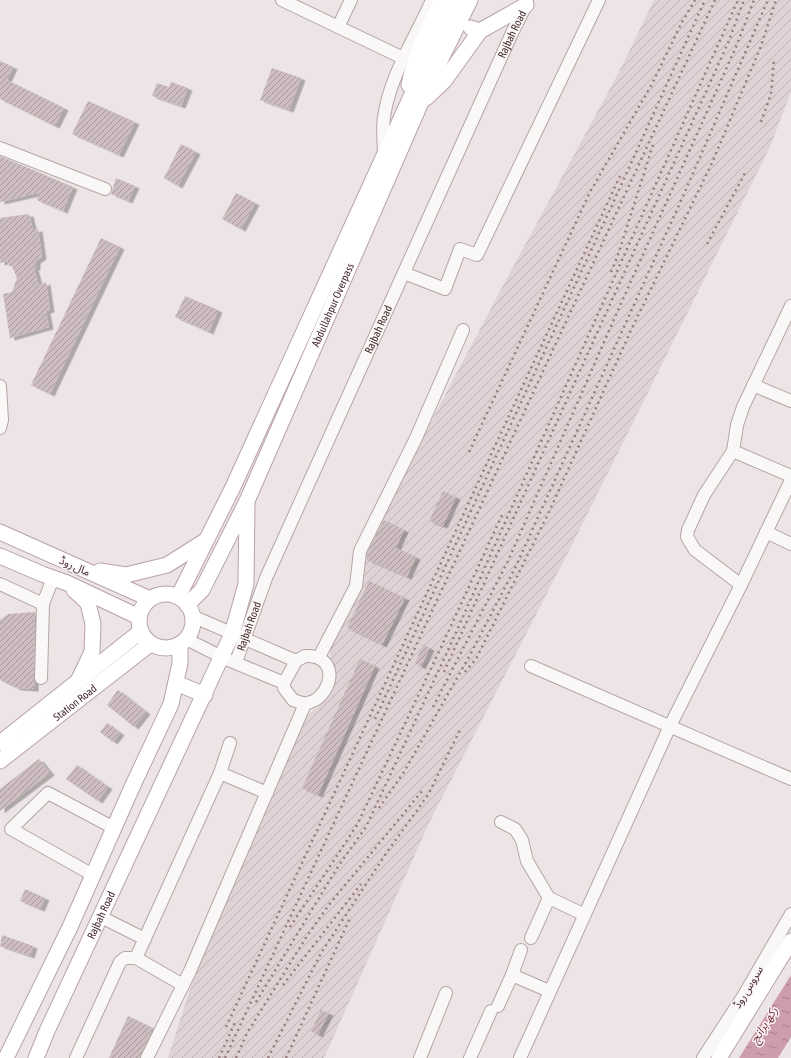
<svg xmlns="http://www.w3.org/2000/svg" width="791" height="1058" font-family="'Asap Condensed','Noto Sans Arabic',sans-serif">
  <defs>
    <pattern id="industrial-furrows" width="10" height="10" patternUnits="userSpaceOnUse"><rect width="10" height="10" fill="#ded2d4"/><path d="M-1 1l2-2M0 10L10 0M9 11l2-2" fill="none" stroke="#c0b4b6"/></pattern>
    <pattern id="water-ripples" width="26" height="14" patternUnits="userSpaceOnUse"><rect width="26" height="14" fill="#ce9dab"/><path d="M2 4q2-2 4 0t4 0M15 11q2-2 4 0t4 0" fill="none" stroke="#a9808c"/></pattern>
    <pattern id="building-hatch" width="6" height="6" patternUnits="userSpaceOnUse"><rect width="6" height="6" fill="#cdbdc0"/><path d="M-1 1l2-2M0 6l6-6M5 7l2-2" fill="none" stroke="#a89a9c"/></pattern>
    <filter id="shadow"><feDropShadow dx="4.5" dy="2.5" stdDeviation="0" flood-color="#0004"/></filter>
  </defs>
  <rect width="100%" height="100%" fill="#ece4e5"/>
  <!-- industrial -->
  <path fill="url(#industrial-furrows)" d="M654 0H791V92L769 149 578 533 430 821 324 1058H168L197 967 307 715 321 705 332 674 330 650 359 589 361 554 507 278 619 72Z"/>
  <!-- water -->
  <path fill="url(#water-ripples)" d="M791 975V1037L778 1058H739Z"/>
  <!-- building -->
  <g fill="url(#building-hatch)" filter="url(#shadow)">
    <path d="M0 61 13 67 7 80 64 108 55 126 0 99Z"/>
    <path d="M272 68 301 78 289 110 260 100Z"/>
    <path d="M171 82 188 88 181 106 152 96 157 83 169 87Z"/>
    <path d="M88 101 135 122 119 155 72 134Z"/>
    <path d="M181 144 196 152 178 186 164 178Z"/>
    <path d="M0 156 73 187 63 211 37 200 39 193 0 202Z"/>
    <path d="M116 178 135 186 128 201 111 194Z"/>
    <path d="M236 193 255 203 241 229 222 219Z"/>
    <path d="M29 214 33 230 38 229 42 257 36 261V268H34L39 285 46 282 50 310 46 311 49 327 10 338 3 294 12 292 17 278 12 266H9L7 261 0 263V218Z"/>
    <path d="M101 238 120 247 50 394 31 385Z"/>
    <path d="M185 296 218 310 209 332 175 317Z"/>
    <path d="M443 491 456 497 443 526 429 521Z"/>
    <path d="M384 520 404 530 396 548 416 557 407 577 367 560V553Z"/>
    <path d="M369 581 405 598 382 645 347 628Z"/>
    <path d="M35 612 34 689 17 688 0 680V620L8 614Z"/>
    <path d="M423 645 430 648 421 667 415 663Z"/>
    <path d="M360 659 375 666 318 795 302 788Z"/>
    <path d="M118 690 146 712 134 727 107 705Z"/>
    <path d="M107 723 120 733 113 742 100 732Z"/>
    <path d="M39 759 50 773 0 811V789Z"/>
    <path d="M77 765 108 787 98 801 66 779Z"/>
    <path d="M25 889 45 898 40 909 20 901Z"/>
    <path d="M2 935 33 946 30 956 0 946Z"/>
    <path d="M321 1010 329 1013 318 1035 311 1031Z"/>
    <path d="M128 1016 153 1028 139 1058H109Z"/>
  </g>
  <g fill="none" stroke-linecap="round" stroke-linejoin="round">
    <defs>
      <g id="minor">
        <path d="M282 0 403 58"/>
        <path d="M338 27 351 0"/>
        <path d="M0 148 105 189"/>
        <path d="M384 155C384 143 382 129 384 117 390 75 415 39 432 0"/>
        <path d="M404 273 445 289 460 249 477 255 599 0"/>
        <path d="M753 385 791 401"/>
        <path d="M0 386 2 420 0 428"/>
        <path d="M733 451 791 476"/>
        <path d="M766 532 791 544"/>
        <path d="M0 584 43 604 53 578"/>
        <path d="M741 585 695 550 687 537 688 530 704 495 733 451 737 425 743 407 791 306"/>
        <path d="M192 616 296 661"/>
        <path d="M186 639 226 659 284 683"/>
        <path d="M305 656C333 655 336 681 319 697 316 701 310 702 305 704L293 700 284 688V683L296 661Z"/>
        <path d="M319 657 356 586 360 551 416 438 463 330"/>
        <path id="s1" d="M236 662 266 578 512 33 527 3"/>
        <path d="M531 666 791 779"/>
        <path d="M41 678 43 604"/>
        <path d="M220 773 230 743"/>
        <path d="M501 822 515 829 522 840 527 861 549 898 583 914"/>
        <path d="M93 875 11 829 48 793 114 828"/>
        <path d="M101 917 145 939"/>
        <path d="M531 938 549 898"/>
        <path d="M136 958 183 985"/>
        <path d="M512 975 521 950"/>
        <path d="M498 1006 512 975 549 991"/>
        <path d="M76 1058 120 962 125 958H136L220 773 267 793"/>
        <path d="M147 1058 190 971 305 704"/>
        <path d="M420 1058 446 993"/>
        <path d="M470 1058 491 1011"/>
        <path d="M520 1058 670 726 741 585 791 480"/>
        <path d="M703 1058 744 995 791 914"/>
      </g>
      <g id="major">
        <path d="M471 28 480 31 526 5"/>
        <path d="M409 85C415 55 429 27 442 0"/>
        <path d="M426 98 444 81 480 31"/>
        <path d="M0 532 150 599"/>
        <path d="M0 556 42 574 67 583 139 617"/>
        <path d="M100 571 126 575 167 565 205 541"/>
        <path d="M74 590 88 603 93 624 92 652 79 679"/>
        <circle cx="166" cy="621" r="27"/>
        <path d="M178 597 233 487 455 0"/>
        <path id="s2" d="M187 605 202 590 247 501 432 77 470 0"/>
        <path d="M176 683 205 695"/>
        <path d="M0 743 140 632"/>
        <path id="s3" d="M0 761 150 644"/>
        <path d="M6 1058 70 927 133 785 171 704 180 663V644"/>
        <path id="s4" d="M36 1058 47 1031 232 634 246 584 247 504"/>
        <path d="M719 1058 791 941"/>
      </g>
    </defs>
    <!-- minor casing -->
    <use href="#minor" stroke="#b4a5a7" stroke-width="14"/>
    <!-- major casing -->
    <use href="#major" stroke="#b9a2a7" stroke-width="17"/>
    <!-- minor -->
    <use href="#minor" stroke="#faf7f7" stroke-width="12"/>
    <!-- major -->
    <use href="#major" stroke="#fff" stroke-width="15"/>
    <!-- rail -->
    <g stroke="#977c81" stroke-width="2.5" stroke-dasharray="2 4" stroke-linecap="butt">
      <path d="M761 122 771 94 774 59"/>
      <path d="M707 244 745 173"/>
      <path d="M611 272 618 255 653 145"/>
      <path d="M469 452 590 192 652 84 682 22 695 0"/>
      <path d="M444 672 728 43 744 0"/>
      <path d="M465 672 476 659 549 512 632 328 712 163 761 46 776 0"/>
      <path d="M433 707 508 561 619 308 736 47 754 0"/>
      <path d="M375 719 613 203 705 0"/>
      <path d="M379 808 404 772 470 655 516 566 684 194 768 0"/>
      <path d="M290 927 357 825 443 643 503 513"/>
      <path d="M283 985 361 884"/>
      <path d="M256 1002 339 865 366 827 449 648 738 0"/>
      <path d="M226 1027 620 176"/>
      <path d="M219 1058 236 1020"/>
      <path d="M225 1058 715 0"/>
      <path d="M236 1058 247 1033 307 936 328 906 422 791"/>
      <path d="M268 1058 321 953 387 852 428 795 460 730"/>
      <path d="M286 1058 350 918"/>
    </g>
  </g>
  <g text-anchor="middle" stroke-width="3" stroke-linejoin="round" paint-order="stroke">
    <!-- street labels -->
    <g font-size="11" fill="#462a2f" stroke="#f9f4f5">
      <text dy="4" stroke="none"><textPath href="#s1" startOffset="686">Rajbah Road</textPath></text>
      <text dy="4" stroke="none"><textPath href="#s2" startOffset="335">Abdullahpur Overpass</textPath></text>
      <text dy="4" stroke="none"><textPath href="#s1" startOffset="362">Rajbah Road</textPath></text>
      <text transform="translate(75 566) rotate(24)" y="4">مال روڈ</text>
      <text dy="4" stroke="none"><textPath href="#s1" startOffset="38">Rajbah Road</textPath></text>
      <text dy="4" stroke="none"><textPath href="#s3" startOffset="95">Station Road</textPath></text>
      <text dy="4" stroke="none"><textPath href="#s4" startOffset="157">Rajbah Road</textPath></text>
      <text transform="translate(748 987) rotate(-59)" y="4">سروس روڈ</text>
    </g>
    <!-- water labels -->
    <g font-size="12" font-style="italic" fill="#7d3144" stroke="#f9f4f5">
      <text transform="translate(764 1025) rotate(-58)" y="4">رکھ برانچ</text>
    </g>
  </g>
</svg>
